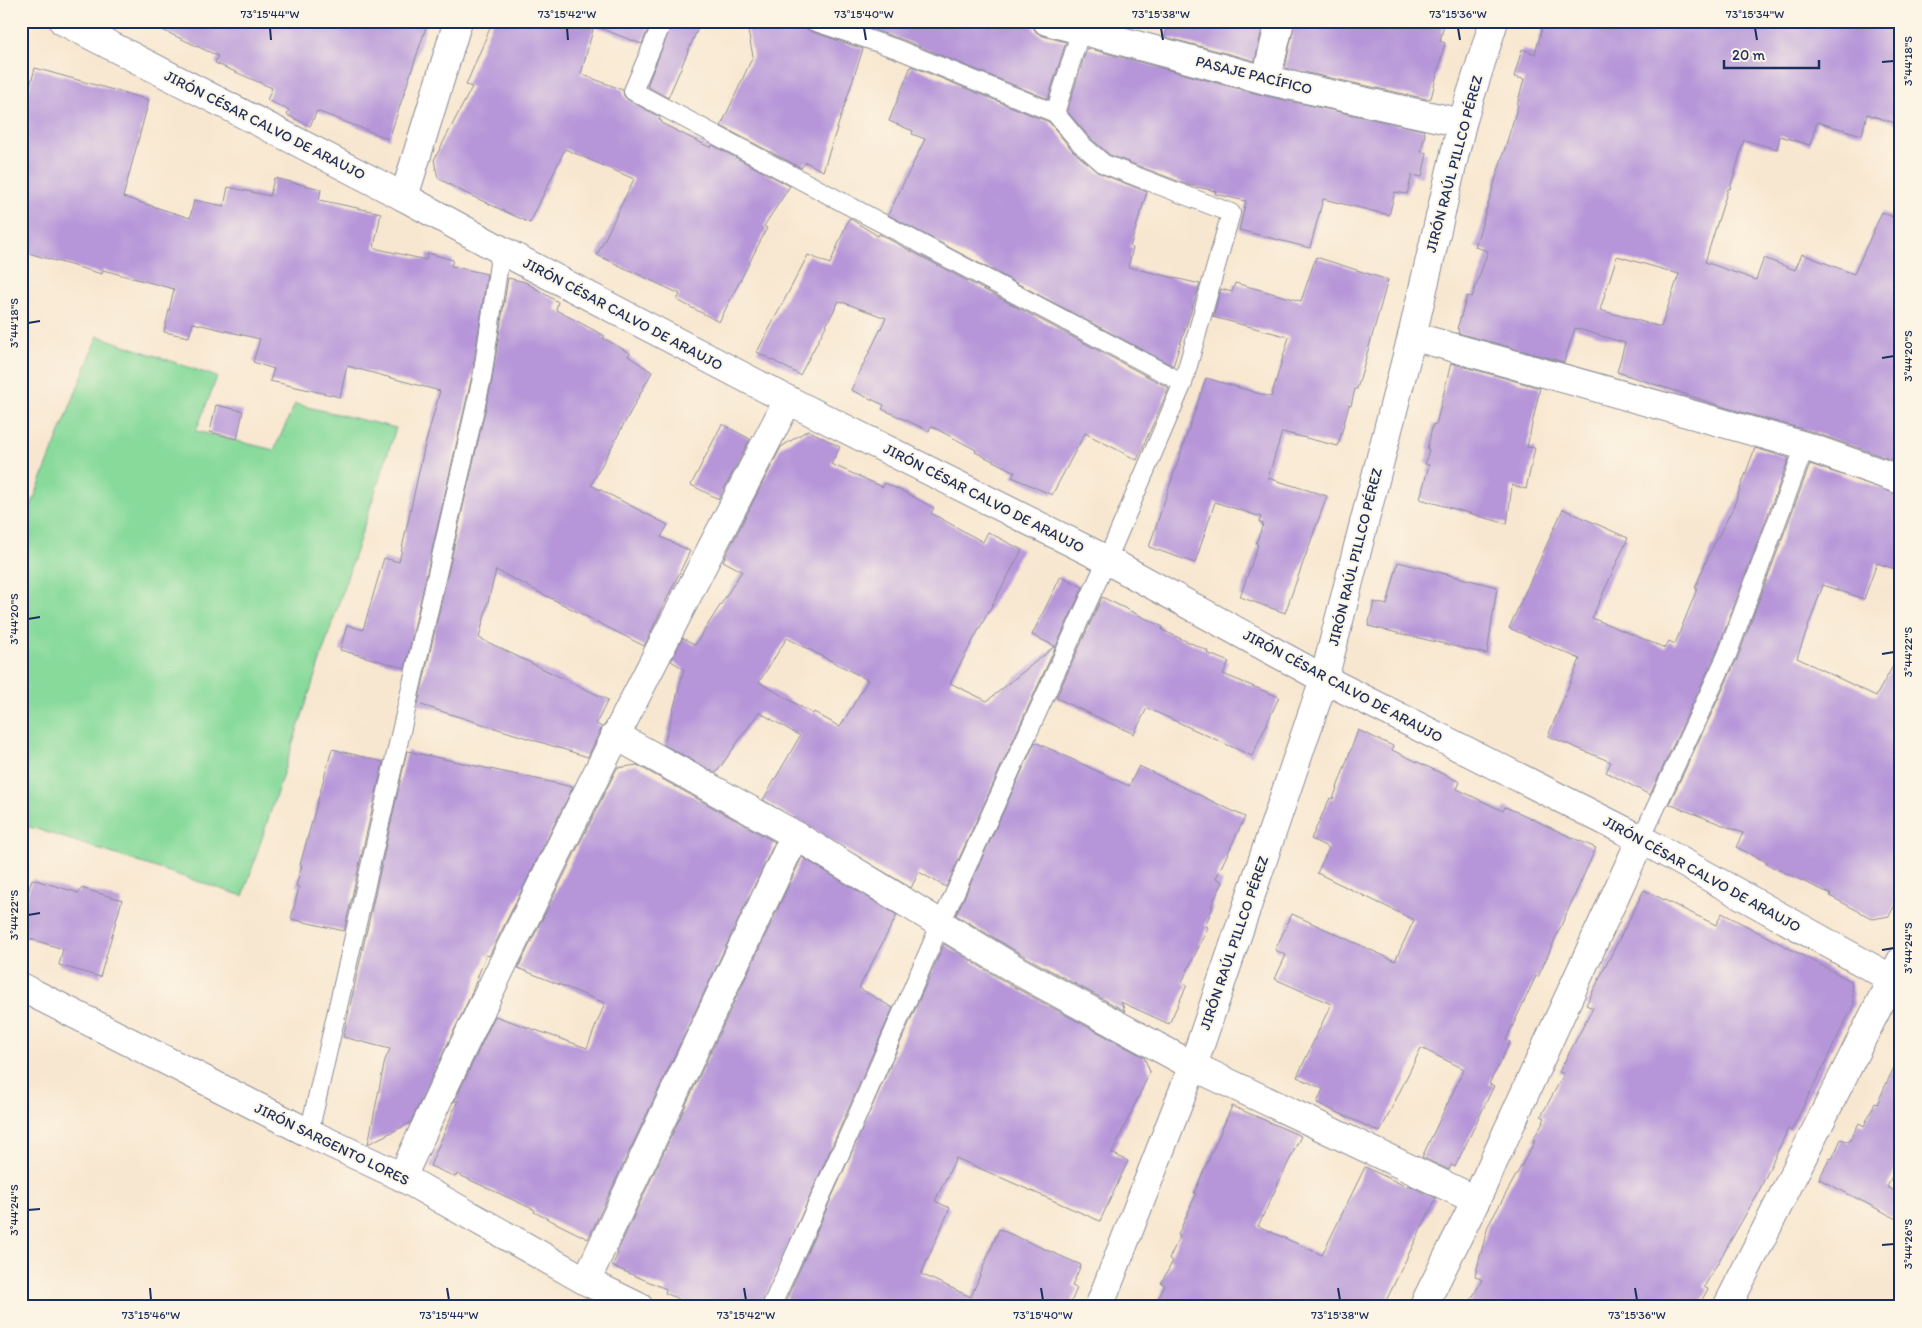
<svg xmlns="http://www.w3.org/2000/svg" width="1922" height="1328" font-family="Itim,sans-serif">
  <rect width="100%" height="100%" fill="#fcf5e5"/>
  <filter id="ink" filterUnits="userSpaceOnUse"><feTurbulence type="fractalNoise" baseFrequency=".02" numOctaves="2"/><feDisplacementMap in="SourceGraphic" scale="10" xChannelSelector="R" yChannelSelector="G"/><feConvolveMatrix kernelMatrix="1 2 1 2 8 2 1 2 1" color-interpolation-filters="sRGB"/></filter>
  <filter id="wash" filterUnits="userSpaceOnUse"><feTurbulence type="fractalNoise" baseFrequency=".0096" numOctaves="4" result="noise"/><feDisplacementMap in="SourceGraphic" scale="20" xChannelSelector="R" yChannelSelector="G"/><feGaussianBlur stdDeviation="1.12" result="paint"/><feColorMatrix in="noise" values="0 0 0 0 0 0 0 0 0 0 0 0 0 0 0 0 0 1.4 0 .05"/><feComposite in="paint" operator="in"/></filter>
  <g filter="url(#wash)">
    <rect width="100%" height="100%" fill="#f8e7d0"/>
    <!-- green -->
    <path fill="#88da9b" stroke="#52847c" d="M98 336 217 377 196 431 274 450 295 404 396 428 243 896 21 824V531Z"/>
    <g id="blocks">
      <!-- building -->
      <g fill="#b696d9" fill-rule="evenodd">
        <path d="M143 21H428L389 139 317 111 310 126 287 115 289 110 267 100 272 88 215 63 218 56Z"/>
        <path d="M493 21H651L642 44 594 26 581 74 623 90 624 96 628 100 660 117 659 120 662 121 661 123 711 148 712 145 790 186 764 226 767 228 719 322 677 300 680 294 597 255 634 179 565 149 530 223 461 191 438 178 434 160 472 87 466 85Z"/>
        <path d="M673 21H701L668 98 647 86Z"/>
        <path d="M746 21H803L805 28 810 31 863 49 823 171 806 162 801 168 721 126 753 56Z"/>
        <path d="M847 21H1032V25L1036 32 1043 36 1066 42 1048 99 901 39Z"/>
        <path d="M1169 21H1264L1255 61 1165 37Z"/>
        <path d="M1295 21H1445L1440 41 1445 43 1431 98 1427 99 1285 68Z"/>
        <path d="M1544 21H1876L1901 28V125L1867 114 1862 135 1817 122 1810 145 1780 136 1777 149 1744 140 1730 189H1728L1705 262 1756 280 1764 258 1795 270 1802 254 1854 274 1882 212 1901 221V463L1810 431 1727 408 1617 372 1625 343 1575 328 1564 362 1458 333 1459 329H1457L1467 296 1472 297 1488 251 1475 247 1518 105H1517L1524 79 1514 77 1522 49 1535 54ZM1617 256 1679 274 1661 327 1600 310Z"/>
        <path d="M1087 48 1262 95 1423 130 1425 134 1421 152 1427 153 1422 177 1412 175 1407 194 1395 192 1389 215 1323 199 1310 248 1239 230 1246 201 1215 194 1216 191 1188 185 1110 155 1089 137 1067 111Z"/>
        <path d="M911 66 1049 122 1073 151 1097 172 1147 192 1130 247 1133 248 1128 267 1200 284 1173 366 888 215 925 139 912 134 913 131 889 121Z"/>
        <path d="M35 68 149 100 123 197 190 218 194 200 224 206 228 187 270 196 274 178 321 189 319 200 381 213 374 248 426 260 428 253 453 260 451 266 487 274 472 376 405 668 340 650 347 625 363 630 384 558 399 562 424 449 440 391 347 366 340 397 270 381 274 369 253 362 260 339 193 323 189 337 164 332 174 289 103 270 102 274 21 251V119Z"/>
        <path d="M849 218 878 236 879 234 1169 388 1137 460 1085 433 1052 495 1012 477 1015 472 975 452 976 450 931 426 929 431 882 409 884 405 851 390 886 318 839 301 800 375 757 352 808 255 830 264Z"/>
        <path d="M1316 257 1388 280 1357 389H1355L1351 406 1349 405 1338 446 1282 432 1268 478 1327 496 1285 613 1240 597 1258 545 1256 544 1263 524 1259 522 1261 517 1215 502 1195 563 1149 547 1206 378 1271 397 1289 337 1213 317 1221 289 1232 292 1235 283 1301 301Z"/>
        <path d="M508 278 525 282 558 302 556 310 605 336 603 338 630 353 628 356 652 372 591 485 668 525 661 537 690 551 644 646 496 570 479 638 608 700 596 724 602 727 588 757 418 704 492 380Z"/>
        <path d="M1451 363 1540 388 1527 447 1535 448 1526 489 1512 485 1507 524 1420 499 1429 465 1425 464 1429 449H1427L1433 424 1436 425Z"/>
        <path d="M216 405 243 411 237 439 210 432Z"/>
        <path d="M722 424 750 439 719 499 691 485Z"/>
        <path d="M808 430 840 447 831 464 883 487 885 483 908 494 934 508 931 513 983 542 988 532 1022 550 950 683 987 701 1055 646 1032 635 1061 576 1083 587 946 887 919 872 911 888 763 800 800 736 759 712 716 773 664 745 684 669 671 661 683 638 695 645 742 571 723 561 781 447ZM787 638 868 680 840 727 814 712 813 714 759 682Z"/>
        <path d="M1755 448 1789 458 1717 651 1650 795 1606 772 1611 762 1548 736 1580 659 1509 628 1563 509 1628 538 1592 618 1665 648 1669 641 1675 644 1697 589 1695 588 1710 552 1733 508Z"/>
        <path d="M1810 464 1901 495V571L1877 563 1864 599 1823 585 1797 658 1876 696 1901 652V894L1889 916 1873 919 1830 896 1831 894 1766 864 1767 862 1736 847 1743 833 1669 804 1737 659Z"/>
        <path d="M1398 562 1497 587 1487 654 1368 626 1374 602 1387 605Z"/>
        <path d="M1102 597 1163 627 1162 630 1208 651 1207 653 1229 662 1223 674 1279 697 1252 756 1147 708 1134 734 1056 698Z"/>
        <path d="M1358 730 1393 746 1392 750 1460 782 1457 789 1503 811 1505 807 1522 814 1564 834 1596 848 1538 977 1536 976 1506 1040 1510 1042 1489 1084 1494 1086 1455 1167 1451 1165 1449 1170 1422 1157 1464 1069 1421 1048 1380 1132 1317 1103 1323 1089 1297 1077 1331 1004 1275 979 1286 955 1275 950 1292 914 1395 961 1414 920 1317 873 1329 848 1311 839 1330 798 1333 799Z"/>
        <path d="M1035 742 1129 786 1139 766 1245 817 1216 878 1223 882 1211 906 1213 907 1205 926 1208 927 1182 982 1187 985 1169 1024 1121 1002 1125 1011 1026 957 956 915Z"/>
        <path d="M332 749 383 762 344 931 291 919 299 887 296 886 302 865H300Z"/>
        <path d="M407 751 573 787 489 956 486 955 470 997 410 1123 368 1144 385 1060 390 1049 343 1037Z"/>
        <path d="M637 765 775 842 588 1239 534 1212 535 1210 457 1174 456 1177 430 1166 458 1100 454 1102 495 1016 587 1048 605 1003 518 968 617 768Z"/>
        <path d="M802 857 897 915 859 988 893 1008 761 1307H696L665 1293 666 1289 612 1266 618 1253 617 1252Z"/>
        <path d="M32 879 79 893 81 888 122 900 100 977 59 965 63 949 21 936V916Z"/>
        <path d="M1644 890 1716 925 1722 913 1851 981 1854 1004 1791 1131 1788 1129 1758 1193 1704 1287 1708 1289 1698 1307H1467L1482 1280 1475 1276 1488 1226 1535 1141 1533 1140 1545 1118 1541 1116 1564 1074 1559 1072 1593 1008 1586 1005Z"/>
        <path d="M944 944 1010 985 1144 1057 1150 1072 1112 1153 1128 1161 1100 1221 956 1158 935 1201 950 1208 921 1274 971 1297 999 1229 1081 1265 1072 1286 1077 1288 1069 1307H783Z"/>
        <path d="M1901 1052V1158L1887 1187 1901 1194V1221L1819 1179 1830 1158 1832 1159 1841 1139 1849 1142 1859 1123 1864 1126 1875 1103 1877 1104Z"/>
        <path d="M1232 1106 1301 1136 1258 1226 1322 1255 1365 1167 1407 1187 1408 1185 1436 1198 1383 1307H1154L1165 1285 1161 1283 1173 1261 1169 1259 1180 1236 1178 1235 1196 1194 1194 1193Z"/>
      </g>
    </g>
  </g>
  <g filter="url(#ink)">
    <use href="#blocks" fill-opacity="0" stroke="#8a8b97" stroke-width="1"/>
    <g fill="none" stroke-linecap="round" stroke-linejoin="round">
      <defs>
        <g id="service">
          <path d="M663 21 633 91 1183 383"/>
          <path d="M1055 113 1081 30"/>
          <path d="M1641 839 1727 655 1805 446"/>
          <path d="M309 1133 482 378 501 250"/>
          <path d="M771 1307 858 1114 941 923 1107 560 1183 383 1231 213 1104 164 1081 144 1055 113 897 49 813 21"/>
        </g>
        <g id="minor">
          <path d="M63 21 404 197 501 250 788 400 1107 560 1324 679 1641 839 1901 984"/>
          <path d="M1047 21 1266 80 1462 123"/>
          <path d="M1266 80 1280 21"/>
          <path d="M404 197 458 21"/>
          <path d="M1412 336 1805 446 1901 480"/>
          <path d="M615 735 795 835 1018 971 1193 1066 1476 1200"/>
          <path d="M21 987 309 1133 402 1177 586 1281 639 1307"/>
          <path d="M402 1177C523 914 655 657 788 400"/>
          <path d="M586 1281 795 835"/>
          <path d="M1099 1307 1193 1066 1324 679 1412 336 1462 123 1494 21"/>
          <path d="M1423 1307 1476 1200 1641 839"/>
          <path d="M1727 1307 1901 961"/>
        </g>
      </defs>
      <!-- service casing -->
      <use href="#service" stroke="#8a8b97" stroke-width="20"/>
      <!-- minor casing -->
      <use href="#minor" stroke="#8a8b97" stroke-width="30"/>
      <!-- service -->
      <use href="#service" stroke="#fff" stroke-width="18"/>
      <!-- minor -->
      <use href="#minor" stroke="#fff" stroke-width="28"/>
    </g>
  </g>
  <!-- ticks -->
  <path fill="none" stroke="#1b2f5e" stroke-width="2" d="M270 28 271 40M567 28 568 40M864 28 866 40M1161 28 1163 40M1458 28 1460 40M1755 28 1757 40M1882 62 1894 61M28 323 40 321M1882 358 1894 356M28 619 40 617M1882 654 1894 652M28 915 40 913M1882 950 1894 948M28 1210 40 1209M1882 1245 1894 1244M150 1288 151 1300M447 1288 449 1300M744 1288 746 1300M1041 1288 1043 1300M1338 1288 1340 1300M1635 1288 1637 1300"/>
  <g text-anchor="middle" stroke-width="4" stroke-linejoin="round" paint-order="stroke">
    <!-- street labels -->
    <g font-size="15" fill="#1b2f5e" stroke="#fcf5e5">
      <text transform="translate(1254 75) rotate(14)" y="5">PASAJE PACÍFICO</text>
      <text transform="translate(265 125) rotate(27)" y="5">JIRÓN CÉSAR CALVO DE ARAUJO</text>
      <text transform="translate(1454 164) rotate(-75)" y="5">JIRÓN RAÚL PILLCO PÉREZ</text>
      <text transform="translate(623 314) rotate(28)" y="5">JIRÓN CÉSAR CALVO DE ARAUJO</text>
      <text transform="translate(984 498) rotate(27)" y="5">JIRÓN CÉSAR CALVO DE ARAUJO</text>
      <text transform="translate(1355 557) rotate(-76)" y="5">JIRÓN RAÚL PILLCO PÉREZ</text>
      <text transform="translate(1343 686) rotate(28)" y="5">JIRÓN CÉSAR CALVO DE ARAUJO</text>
      <text transform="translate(1702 874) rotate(29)" y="5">JIRÓN CÉSAR CALVO DE ARAUJO</text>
      <text transform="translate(1234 943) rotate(-71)" y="5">JIRÓN RAÚL PILLCO PÉREZ</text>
      <text transform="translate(332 1144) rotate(26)" y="5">JIRÓN SARGENTO LORES</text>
    </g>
  </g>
  <!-- margin -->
  <rect width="1922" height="1328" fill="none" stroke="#fcf5e5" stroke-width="55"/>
  <!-- scale -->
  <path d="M1724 60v8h95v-8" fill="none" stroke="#1b2f5e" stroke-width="2.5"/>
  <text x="1732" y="60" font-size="15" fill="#1b2f5e" stroke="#fcf5e5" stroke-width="4" paint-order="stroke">20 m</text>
  <rect x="28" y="28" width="1866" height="1272" fill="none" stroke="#1b2f5e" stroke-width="2"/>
  <g font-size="12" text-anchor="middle" fill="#1b2f5e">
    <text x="270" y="18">73°15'44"W</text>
    <text x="567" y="18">73°15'42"W</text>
    <text x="864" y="18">73°15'40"W</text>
    <text x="1161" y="18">73°15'38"W</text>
    <text x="1458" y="18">73°15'36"W</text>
    <text x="1755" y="18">73°15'34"W</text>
    <text transform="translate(1908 61) rotate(-90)" y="4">3°44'18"S</text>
    <text transform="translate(14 323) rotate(-90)" y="4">3°44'18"S</text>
    <text transform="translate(1908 356) rotate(-90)" y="4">3°44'20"S</text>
    <text transform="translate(14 619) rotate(-90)" y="4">3°44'20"S</text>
    <text transform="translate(1908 652) rotate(-90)" y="4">3°44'22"S</text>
    <text transform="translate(14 915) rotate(-90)" y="4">3°44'22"S</text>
    <text transform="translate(1908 948) rotate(-90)" y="4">3°44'24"S</text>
    <text transform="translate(14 1210) rotate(-90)" y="4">3°44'24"S</text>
    <text transform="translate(1908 1244) rotate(-90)" y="4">3°44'26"S</text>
    <text x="151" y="1319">73°15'46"W</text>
    <text x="449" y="1319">73°15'44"W</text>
    <text x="746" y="1319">73°15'42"W</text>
    <text x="1043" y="1319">73°15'40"W</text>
    <text x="1340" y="1319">73°15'38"W</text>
    <text x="1637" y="1319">73°15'36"W</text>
  </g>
</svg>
